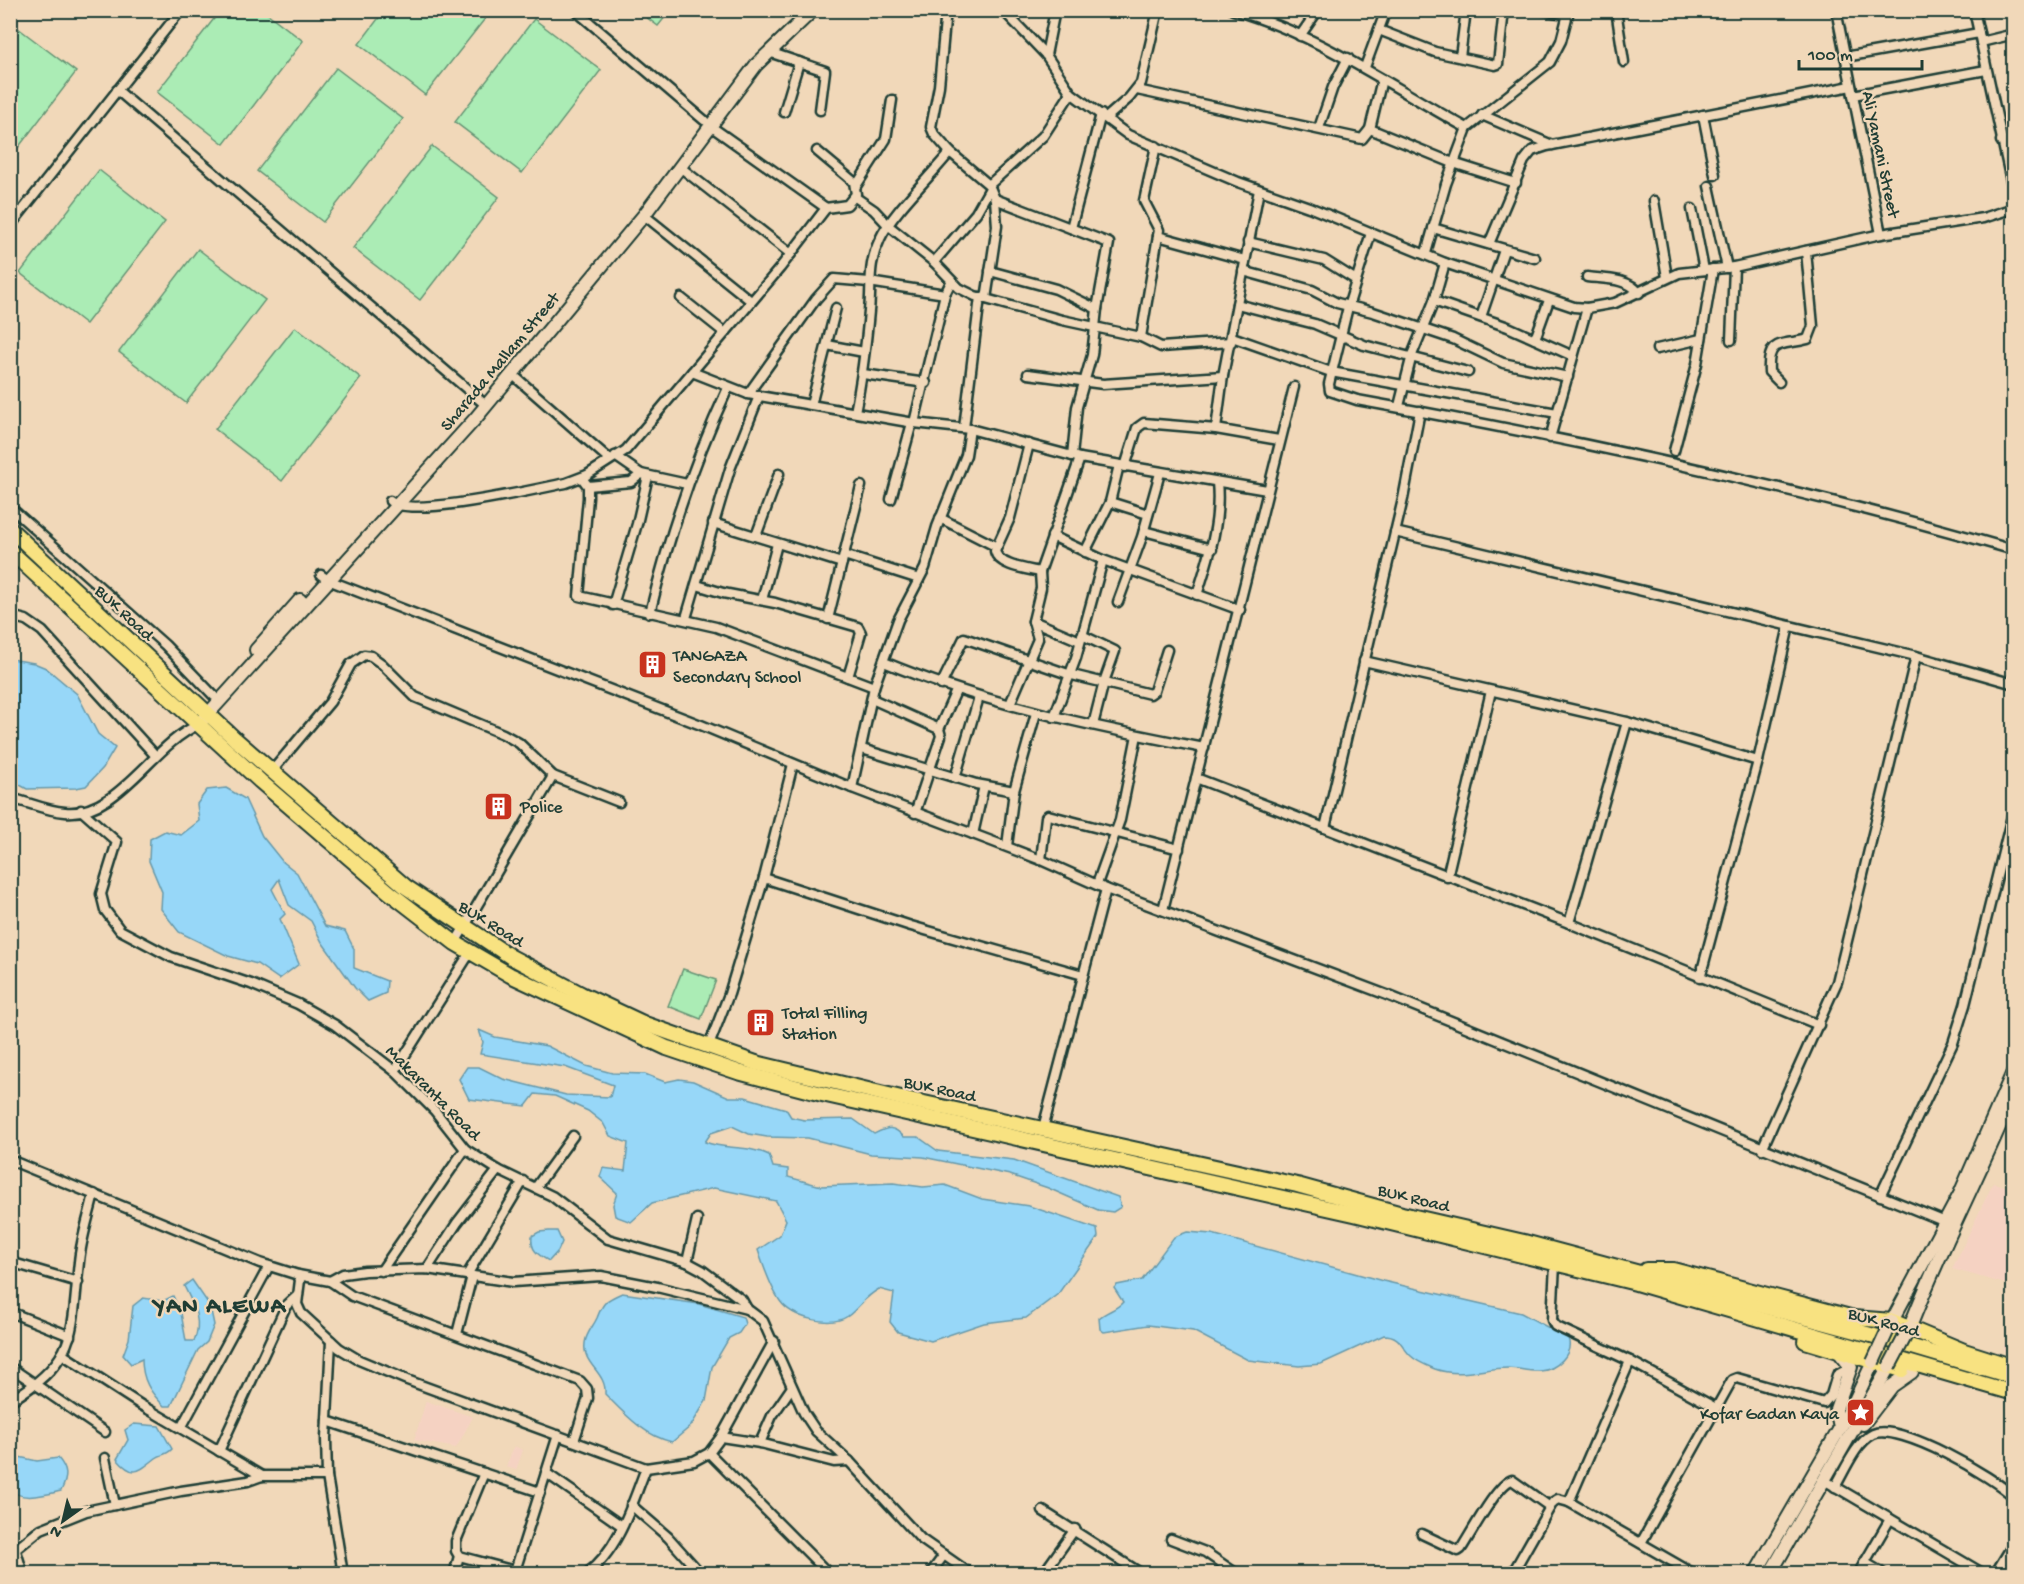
<svg xmlns="http://www.w3.org/2000/svg" width="2024" height="1584" font-family="'Gochi Hand',sans-serif">
  <rect width="100%" height="100%" fill="#f1d8b9"/>
  <filter id="ink" filterUnits="userSpaceOnUse"><feTurbulence type="fractalNoise" baseFrequency=".0167" numOctaves="2"/><feDisplacementMap in="SourceGraphic" scale="12" xChannelSelector="R" yChannelSelector="G"/><feConvolveMatrix kernelMatrix="1 2 1 2 8 2 1 2 1" color-interpolation-filters="sRGB"/></filter>
  <g filter="url(#ink)">
    <!-- built -->
    <g fill="#f5d2c2">
      <path d="M1993 1183 2013 1188V1286L1952 1269Z"/>
      <path d="M2013 1317V1353L2003 1350Z"/>
      <path d="M426 1401 473 1417 456 1448 414 1440Z"/>
      <path d="M514 1446 523 1450 516 1470 506 1467Z"/>
    </g>
    <!-- green -->
    <g fill="#abecb5" stroke="#659474" stroke-width="1.5">
      <path d="M220 11H264L303 41 224 144 157 92Z"/>
      <path d="M384 11V10L491 11 425 95 359 44Z"/>
      <path d="M638 11H670L658 26Z"/>
      <path d="M534 19 601 70 522 173 455 122Z"/>
      <path d="M10 22 76 72 11 157H10Z"/>
      <path d="M336 68 403 119 323 222 257 171Z"/>
      <path d="M432 146 499 197 420 300 353 248Z"/>
      <path d="M99 170 165 222 86 324 20 273Z"/>
      <path d="M198 249 265 300 186 403 119 352Z"/>
      <path d="M295 327 361 378 282 481 215 429Z"/>
      <path d="M683 969 716 980 701 1019 668 1006Z"/>
    </g>
    <!-- water -->
    <g fill="#97d7f8" stroke="#6799aa" stroke-width="1.5">
      <path d="M11 659 34 663 46 668 77 694 98 734 115 748 103 768 86 786 76 788 27 789 11 780Z"/>
      <path d="M226 788 245 799 262 836 282 861 297 873 325 926 345 931 354 949V968L387 981 386 993 368 1001 355 988 322 942 311 921 289 905 279 879 272 889 285 914 280 919 299 964 279 979 257 964 228 956 179 932 161 909 162 892 149 861 150 839 165 831 181 835 199 821 197 804 207 790Z"/>
      <path d="M479 1030 495 1037 547 1046 586 1066 612 1073 645 1074 665 1082 679 1079 693 1081 729 1097H745L786 1109 791 1117 804 1120 853 1119 874 1134C889 1127 893 1125 904 1137H918L938 1151 1014 1160 1118 1197 1121 1207 1113 1212 1098 1210 1048 1188 1010 1175 923 1157 871 1154 808 1138 767 1137 749 1134 732 1126 711 1133 705 1142C725 1150 748 1145 769 1155L773 1167 788 1169V1177L821 1186 893 1183 923 1187 945 1185 982 1199 1029 1206 1097 1229 1098 1237 1058 1294 1026 1318 984 1323 931 1341 898 1332 890 1322 894 1293 879 1289C863 1298 860 1307 848 1316 830 1328 792 1318 780 1301 771 1288 763 1265 758 1250L780 1235 786 1220 776 1201 714 1188 652 1203 631 1222 615 1216 613 1205 617 1193 600 1177 603 1168 625 1171 628 1143 610 1136 603 1123 588 1111 555 1096 535 1094 526 1106 469 1099 459 1079 467 1067H479L503 1079 566 1095 610 1097 613 1085 565 1067 480 1054 483 1042Z"/>
      <path d="M549 1231H557L562 1242 558 1251 549 1261C538 1255 530 1250 532 1236L539 1232Z"/>
      <path d="M1187 1232 1212 1234 1383 1281 1521 1313 1568 1338C1574 1354 1556 1370 1540 1371 1529 1372 1518 1368 1508 1368 1483 1368 1460 1378 1435 1369 1428 1366 1417 1362 1411 1356 1401 1347 1401 1335 1384 1335L1321 1364 1299 1366 1248 1360 1193 1331 1148 1325 1104 1332 1100 1329 1099 1318C1107 1311 1116 1310 1123 1302L1114 1288 1117 1285 1142 1280 1174 1237Z"/>
      <path d="M192 1280 210 1306 214 1325 207 1342 198 1350 171 1406H164C150 1392 142 1380 142 1359L131 1364 123 1355 129 1339 133 1306 143 1298 163 1301 173 1296 181 1313 186 1341H194C203 1321 193 1304 184 1286Z"/>
      <path d="M622 1293 699 1304 743 1317 745 1324 739 1333 729 1338 712 1367 706 1401 691 1426 672 1442C643 1435 625 1414 605 1394 607 1372 582 1365 585 1343 586 1333 593 1327 597 1318 603 1302 606 1300 622 1293Z"/>
      <path d="M134 1424 159 1426 172 1449C167 1455 161 1454 156 1458 139 1471 134 1479 117 1459L128 1440 125 1430Z"/>
      <path d="M10 1455 37 1461 58 1458C68 1470 68 1477 61 1491 49 1494 18 1503 11 1488 8 1480 10 1464 10 1455Z"/>
    </g>
    <g fill="none" stroke-linecap="round" stroke-linejoin="round">
      <defs>
        <g id="street">
          <path d="M575 10 704 120"/>
          <path d="M946 10 939 86 931 127 934 134 950 152 989 185 995 199 997 226 986 299"/>
          <path d="M1003 10 1046 55 1071 93 1128 135 1238 182 1309 207 1445 263 1574 307 1587 308 1615 303 1679 273 1734 267 1881 234 1983 218 2014 208"/>
          <path d="M1233 10C1318 34 1390 86 1467 128"/>
          <path d="M1543 10 1568 15"/>
          <path d="M1616 10 1624 62"/>
          <path d="M1836 10 1881 234"/>
          <path d="M1974 10 2014 195"/>
          <path d="M1379 30 1435 52 1495 65 1498 64 1504 10"/>
          <path d="M1300 36 1318 10"/>
          <path d="M1981 42 2014 34"/>
          <path d="M769 52 825 71 820 110"/>
          <path d="M1046 55 1055 10"/>
          <path d="M1460 57 1466 10"/>
          <path d="M1845 57 1979 33"/>
          <path d="M1365 67 1386 10"/>
          <path d="M117 90 481 401"/>
          <path d="M1137 90 1362 139 1370 129 1382 79"/>
          <path d="M1853 95 1986 70"/>
          <path d="M784 112 799 62"/>
          <path d="M1482 115 1552 145"/>
          <path d="M1703 115 1715 175"/>
          <path d="M1106 118 1129 98 1141 83 1158 10"/>
          <path d="M709 125 826 208 847 205 856 194 854 182 817 151"/>
          <path d="M1319 128 1333 87 1348 58"/>
          <path d="M1370 129 1453 163 1516 183"/>
          <path d="M2001 141 2014 139"/>
          <path d="M680 167 791 254"/>
          <path d="M989 185 1043 136 1071 93"/>
          <path d="M856 186 886 139 892 100"/>
          <path d="M1709 186 1727 268"/>
          <path d="M855 197 874 210 889 226 934 262 959 288 975 296 1062 320 1141 337 1161 347 1231 342"/>
          <path d="M995 199 1109 243 1097 309 1092 355 1077 407 1072 456"/>
          <path d="M1654 201 1667 277"/>
          <path d="M1692 209 1704 270"/>
          <path d="M644 215 751 301"/>
          <path d="M10 226 181 10"/>
          <path d="M1071 228 1101 114"/>
          <path d="M1433 228 1535 258"/>
          <path d="M1371 233 1348 307 1329 384 1330 391 1357 400C1578 440 1797 487 2014 550"/>
          <path d="M1158 236 1245 260"/>
          <path d="M1248 242 1324 260 1356 280"/>
          <path d="M1489 244 1524 161 1532 151 1547 146 1851 86"/>
          <path d="M1426 253 1446 184 1467 128 1550 62 1561 41 1569 10"/>
          <path d="M934 262 976 213 989 190"/>
          <path d="M990 271 1056 289 1097 309"/>
          <path d="M1243 271 1312 290 1337 303 1373 312 1453 339 1503 363 1568 377"/>
          <path d="M1587 277C1604 279 1629 278 1639 293"/>
          <path d="M681 298 725 333"/>
          <path d="M1434 301 1508 327 1573 356"/>
          <path d="M1237 304 1315 324 1364 345 1468 372"/>
          <path d="M1481 317 1504 250"/>
          <path d="M1141 337 1159 230 1144 201 1156 146"/>
          <path d="M1232 337 1331 372 1557 413"/>
          <path d="M1535 339 1549 300"/>
          <path d="M1731 340 1734 267"/>
          <path d="M827 345 864 352"/>
          <path d="M1657 349 1701 339"/>
          <path d="M692 372 748 394 914 423 970 429 1080 458 1267 490"/>
          <path d="M512 374 609 459"/>
          <path d="M863 374 926 383"/>
          <path d="M1028 374 1103 384 1223 376"/>
          <path d="M1779 382 1769 372C1767 338 1782 346 1808 339L1813 326 1806 251"/>
          <path d="M748 394 816 299 834 279 869 282 945 294"/>
          <path d="M811 405 836 308"/>
          <path d="M1399 406 1412 355 1434 301 1445 263"/>
          <path d="M855 412C862 378 866 345 869 311 872 283 867 266 880 239 891 214 932 175 950 152"/>
          <path d="M914 423 945 294 951 282"/>
          <path d="M964 428 980 297"/>
          <path d="M1216 429 1223 376 1259 190"/>
          <path d="M1550 438 1587 308"/>
          <path d="M1029 444 1010 518 995 551C998 566 1027 569 1040 572"/>
          <path d="M1674 451 1697 364 1713 269"/>
          <path d="M615 456 641 474 687 484"/>
          <path d="M1125 467 1137 428 1144 423 1216 429 1279 440"/>
          <path d="M582 478 588 486V498L579 596 716 627 874 687"/>
          <path d="M588 486 631 482 641 474"/>
          <path d="M891 499 912 423"/>
          <path d="M390 501C409 519 536 489 566 483L587 475 626 450 780 268 826 208"/>
          <path d="M1110 502 1148 514"/>
          <path d="M10 507 165 645 214 696"/>
          <path d="M940 518 995 546"/>
          <path d="M713 523 842 563"/>
          <path d="M1144 531 1212 549"/>
          <path d="M1395 532 1916 656 2014 684"/>
          <path d="M756 536 779 474"/>
          <path d="M1052 536 1103 560 1240 610"/>
          <path d="M1085 552 1110 502 1119 465"/>
          <path d="M844 555 919 579"/>
          <path d="M321 575 328 580 701 725 852 788 1041 860 1106 889 1387 995 1948 1223"/>
          <path d="M697 585 723 593 775 603 858 627 861 633 848 677"/>
          <path d="M1197 595C1209 557 1221 522 1217 482"/>
          <path d="M762 600 777 544"/>
          <path d="M1118 602 1142 537 1160 473"/>
          <path d="M613 605 637 524 648 476"/>
          <path d="M650 613C669 535 694 461 728 388"/>
          <path d="M10 616 26 620 42 631 155 755"/>
          <path d="M686 618 730 469 759 396"/>
          <path d="M828 619 861 486"/>
          <path d="M1033 621 1080 641"/>
          <path d="M1082 635 1115 651 1104 682 1093 725"/>
          <path d="M1364 661 1627 722 1758 761"/>
          <path d="M884 662C987 705 1095 727 1204 748"/>
          <path d="M941 685 964 638 1068 674 1150 694 1154 691 1167 650"/>
          <path d="M872 699 939 729"/>
          <path d="M1010 704 1038 639 1033 621 1041 588 1040 572 1080 458"/>
          <path d="M1054 717 1076 658 1103 560"/>
          <path d="M862 749 976 784 1014 791"/>
          <path d="M272 771 330 702 351 664 364 655 371 656 382 664 415 697 503 734 519 743 553 776 619 802"/>
          <path d="M955 778 979 697"/>
          <path d="M1196 778 1569 923 1819 1025"/>
          <path d="M852 788 874 687 898 620 925 568 937 527 966 455 970 429"/>
          <path d="M10 798C28 802 46 811 65 812 118 817 153 744 198 725"/>
          <path d="M81 810 117 842 101 894 105 910 120 930 171 957 251 984 298 1004 335 1025 395 1071 435 1111 465 1149 498 1170 552 1196 608 1239 687 1262 702 1270 742 1300 747 1309"/>
          <path d="M915 813 941 736 939 729 956 691"/>
          <path d="M1325 828 1403 499 1420 411"/>
          <path d="M973 834 984 786"/>
          <path d="M1007 846 1014 791 1036 713"/>
          <path d="M1041 860 1046 817 1048 815 1179 849"/>
          <path d="M1447 877 1491 691"/>
          <path d="M764 878 911 926 1083 975"/>
          <path d="M1097 884 1120 820 1137 735"/>
          <path d="M1163 910 1294 387"/>
          <path d="M1569 923 1627 722"/>
          <path d="M455 943 553 776"/>
          <path d="M1700 978 1758 761 1789 626"/>
          <path d="M708 1048 729 994 764 878 793 764"/>
          <path d="M395 1071 471 951"/>
          <path d="M1042 1132 1106 889"/>
          <path d="M1762 1149 1837 982 1916 656"/>
          <path d="M10 1160 260 1263 298 1275 330 1281 352 1296 580 1381 587 1389 588 1398 574 1441"/>
          <path d="M536 1187 573 1136"/>
          <path d="M1880 1196 1953 1043 1965 1005 2014 808"/>
          <path d="M10 1262 78 1282"/>
          <path d="M687 1262 697 1219"/>
          <path d="M1555 1265 1552 1320 1555 1326 1630 1361 1716 1408"/>
          <path d="M427 1269 457 1223 498 1170"/>
          <path d="M381 1271 465 1149"/>
          <path d="M298 1275 300 1280 297 1304 301 1313 339 1348 359 1360 407 1380 646 1468 694 1461 709 1453 721 1437 774 1341"/>
          <path d="M467 1275 523 1181"/>
          <path d="M330 1281 343 1274 365 1271 427 1269 513 1282 601 1276 657 1287 747 1309 763 1321 804 1413 816 1431 849 1461 921 1539 971 1574"/>
          <path d="M10 1312 70 1336"/>
          <path d="M457 1334 472 1276"/>
          <path d="M331 1341 326 1438 327 1476 343 1574"/>
          <path d="M62 1354 141 1405 262 1476"/>
          <path d="M10 1367 105 1432"/>
          <path d="M10 1401C79 1359 71 1333 79 1262 81 1239 89 1216 94 1194"/>
          <path d="M327 1421 540 1492"/>
          <path d="M181 1428 269 1266"/>
          <path d="M721 1437 760 1443 834 1462 849 1461"/>
          <path d="M760 1443 772 1416 792 1387"/>
          <path d="M219 1451 286 1306 298 1295"/>
          <path d="M709 1453 829 1574"/>
          <path d="M105 1458 115 1505"/>
          <path d="M546 1473 622 1526"/>
          <path d="M1824 1480 1984 1574"/>
          <path d="M1835 1487C1844 1472 1856 1442 1873 1434 1899 1422 1994 1477 2014 1497"/>
          <path d="M1569 1502 1630 1361"/>
          <path d="M631 1505 668 1537 701 1574"/>
          <path d="M1043 1511 1142 1574"/>
          <path d="M1422 1534 1458 1551 1461 1549C1471 1534 1497 1484 1512 1480L1550 1507"/>
          <path d="M1171 1539 1205 1552 1237 1574"/>
          <path d="M1641 1543 1732 1380 1737 1378 1824 1403 1831 1395 1837 1375 1851 1367"/>
          <path d="M16 1551 23 1574"/>
          <path d="M10 1554 41 1529 86 1511 181 1491 248 1481 262 1476H327"/>
          <path d="M459 1556 515 1571"/>
          <path d="M1864 1562 1884 1574"/>
          <path d="M454 1574 459 1556 456 1551V1541L484 1473"/>
          <path d="M514 1574 558 1435"/>
          <path d="M586 1574C619 1550 632 1504 646 1468"/>
          <path d="M930 1574 944 1555"/>
          <path d="M1043 1574 1075 1529"/>
          <path d="M1512 1574 1553 1502 1558 1499 1569 1502 1694 1574"/>
          <path d="M1858 1574 1890 1519"/>
          <path d="M1995 1574 2014 1543"/>
        </g>
        <g id="secondary">
          <path d="M256 650 300 600"/>
          <path d="M198 725 475 419 644 215 756 65 813 10"/>
          <path d="M1892 1321 1960 1194 2014 1070"/>
          <path d="M1910 1327C1941 1247 1981 1172 2014 1093"/>
          <path d="M1839 1352 1851 1367 1836 1409 1840 1428"/>
          <path d="M1863 1424 1892 1386 1912 1372"/>
          <path d="M1755 1574 1850 1411 1873 1362"/>
          <path d="M1770 1574 1889 1367"/>
        </g>
        <g id="primary">
          <path d="M10 529 235 739 406 887 511 957 581 994 645 1024 756 1063 901 1098 1297 1185 1402 1214 1524 1242 1882 1338 2014 1377"/>
          <path d="M10 551 260 781 389 892 455 943 510 975 667 1048 738 1072 822 1094 1354 1214 1636 1283 2014 1393"/>
          <path d="M1646 1270H1673L1854 1318 1892 1321 1964 1351 2014 1367"/>
          <path d="M1805 1341 1902 1370"/>
        </g>
      </defs>
      <!-- street casing -->
      <use href="#street" stroke="#1f3d34" stroke-width="13"/>
      <!-- secondary casing -->
      <use href="#secondary" stroke="#1f3d34" stroke-width="16"/>
      <!-- primary casing -->
      <use href="#primary" stroke="#1f3d34" stroke-width="18"/>
      <!-- street -->
      <use href="#street" stroke="#f1d8b9" stroke-width="8"/>
      <!-- secondary -->
      <use href="#secondary" stroke="#f1d8b9" stroke-width="12"/>
      <!-- primary -->
      <use href="#primary" stroke="#f8e281" stroke-width="14"/>
      <defs>
        <g id="secondary-bridge">
          <path d="M1873 1362 1892 1321"/>
          <path d="M1889 1367 1910 1327"/>
        </g>
      </defs>
      <!-- secondary-bridge casing -->
      <use href="#secondary-bridge" stroke="#1f3d34" stroke-width="16" stroke-linecap="butt"/>
      <!-- secondary-bridge -->
      <use href="#secondary-bridge" stroke="#f1d8b9" stroke-width="12"/>
    </g>
  </g>
  <!-- icons -->
  <defs>
    <symbol id="building-square" viewBox="-11 -11 22 22"><rect x="-9" y="-9" width="18" height="18" rx="4" fill="#c8321e" stroke="#f1d8b9"/><path d="M-4-6H4V6H1V3H-1V6H-4ZM-2.5-4.3h1.7v1.8h-1.7ZM.8-4.3h1.7v1.8H.8ZM-2.5-1h1.7V.8h-1.7ZM.8-1h1.7V.8H.8Z" fill="#fff"/></symbol>
    <symbol id="sight-square" viewBox="-11 -11 22 22"><rect x="-9" y="-9" width="18" height="18" rx="4" fill="#c8321e" stroke="#f1d8b9"/><path d="M0-6L1.8-2.2L6-1.7L2.9 1.2L3.7 5.4L0 3.3L-3.7 5.4L-2.9 1.2L-6-1.7L-1.8-2.2Z" fill="#fff"/></symbol>
  </defs>
  <g fill-rule="evenodd">
    <use href="#building-square" x="636" y="648" width="33" height="33"/>
    <use href="#building-square" x="482" y="790" width="33" height="33"/>
    <use href="#building-square" x="744" y="1006" width="33" height="33"/>
    <use href="#sight-square" x="1844" y="1396" width="33" height="33"/>
  </g>
  <g text-anchor="middle" stroke-width="4.5" stroke-linejoin="round" paint-order="stroke">
    <!-- street labels -->
    <g font-size="18" fill="#1f3d34" stroke="#f1d8b9">
      <text transform="translate(1882 154) rotate(78)" y="6">Ali Yamani Street</text>
      <text transform="translate(499 361) rotate(-50)" y="6">Sharada Mallam Street</text>
      <text transform="translate(125 612) rotate(43)" y="6">BUK Road</text>
      <text transform="translate(492 923) rotate(32)" y="6">BUK Road</text>
      <text transform="translate(940 1088) rotate(12)" y="6">BUK Road</text>
      <text transform="translate(434 1092) rotate(45)" y="6">Makaranta Road</text>
      <text transform="translate(1414 1197) rotate(14)" y="6">BUK Road</text>
      <text transform="translate(1884 1321) rotate(15)" y="6">BUK Road</text>
    </g>
    <!-- poi labels -->
    <g font-size="18" fill="#1f3d34" stroke="#f1d8b9" text-anchor="start">
      <text x="673" y="661">TANGAZA<tspan x="673" dy="21">Secondary School</tspan></text>
      <text x="520" y="812">Police</text>
      <text x="782" y="1018">Total Filling<tspan x="782" dy="21">Station</tspan></text>
      <text x="1839" y="1419" text-anchor="end">Kofar Gadan Kaya</text>
    </g>
    <!-- district labels -->
    <g font-size="24" font-weight="bold" letter-spacing="1.5" fill="#1f3d34" stroke="#f1d8b9">
      <text x="220" y="1312">YAN ALEWA</text>
    </g>
  </g>
  <!-- margin -->
  <rect width="2024" height="1584" fill="none" stroke="#f1d8b9" stroke-width="36"/>
  <rect x="18" y="18" width="1988" height="1548" fill="none" stroke="#1f3d34" stroke-width="2" filter="url(#ink)"/>
  <!-- north arrow -->
  <g transform="translate(63 1521) rotate(214)" stroke="#f1d8b9" stroke-width="4.5" paint-order="stroke">
  <path d="M0-4.5L10 22L0 15L-10 22Z" fill="#1f3d34"/>
  <text y="-9" font-size="16" font-weight="bold" text-anchor="middle" fill="#1f3d34">N</text>
  </g>
  <!-- scale -->
  <path d="M1799 60v9h123v-9" fill="none" stroke="#1f3d34" stroke-width="3"/>
  <text x="1808" y="60" font-size="18" fill="#1f3d34" stroke="#f1d8b9" stroke-width="4.5" paint-order="stroke">100 m</text>
</svg>
